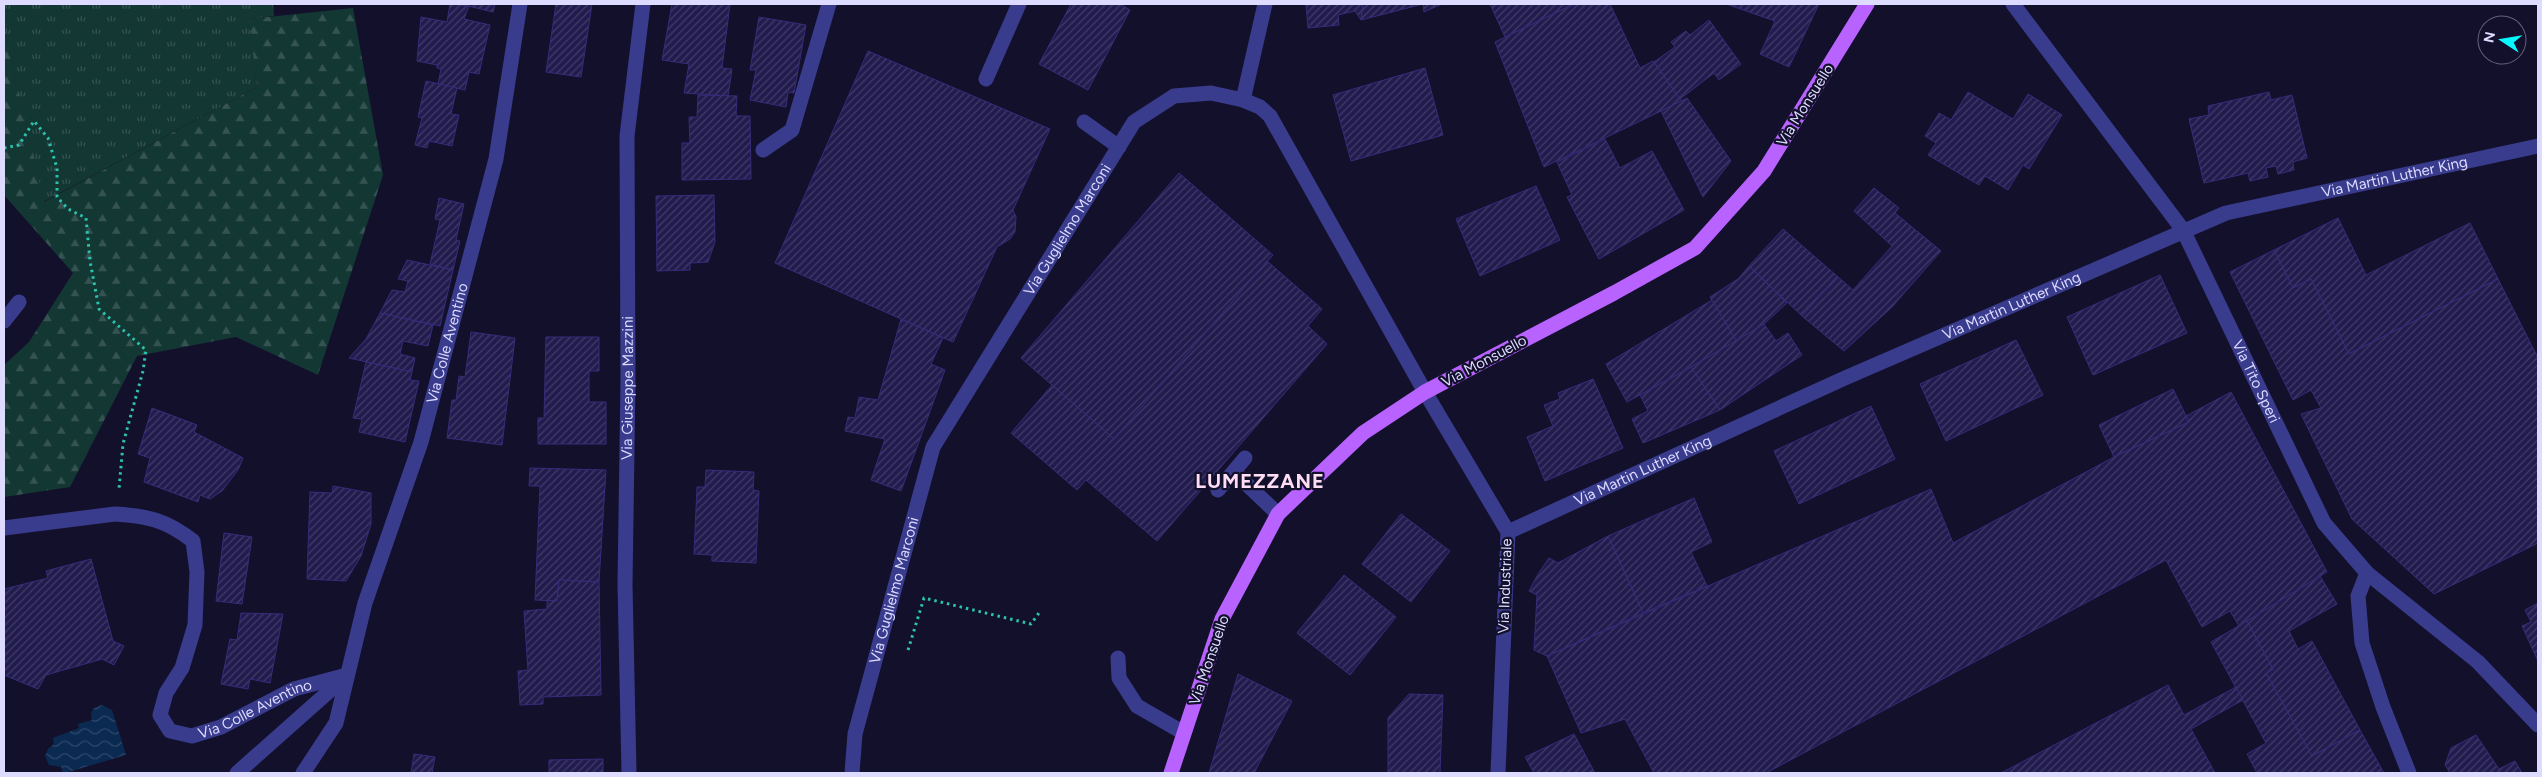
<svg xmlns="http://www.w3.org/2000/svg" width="2542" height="777" font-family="Figtree,sans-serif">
  <defs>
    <pattern id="grass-tufts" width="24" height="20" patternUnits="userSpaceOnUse" patternTransform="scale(1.25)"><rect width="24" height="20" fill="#133733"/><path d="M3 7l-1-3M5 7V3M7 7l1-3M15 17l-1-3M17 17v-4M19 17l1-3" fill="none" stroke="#355352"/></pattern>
    <pattern id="forest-firs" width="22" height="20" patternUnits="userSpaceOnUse" patternTransform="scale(1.25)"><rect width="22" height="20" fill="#133733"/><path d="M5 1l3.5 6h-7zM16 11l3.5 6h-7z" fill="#355352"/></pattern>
    <pattern id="water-waves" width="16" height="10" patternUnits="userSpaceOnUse" patternTransform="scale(1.25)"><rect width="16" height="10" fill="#0b2a51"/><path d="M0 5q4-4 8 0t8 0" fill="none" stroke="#2e486b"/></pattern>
    <pattern id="building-hatch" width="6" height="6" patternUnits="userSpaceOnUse" patternTransform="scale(1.25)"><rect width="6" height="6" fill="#221b4e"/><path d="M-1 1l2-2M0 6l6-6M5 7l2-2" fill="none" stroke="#423c69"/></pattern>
  </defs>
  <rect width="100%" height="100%" fill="#13102c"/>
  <!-- grass -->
  <path fill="url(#grass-tufts)" d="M4 4H273L274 16 250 19 257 87 43 202 4 26Z"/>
  <!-- forest -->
  <path fill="url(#forest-firs)" d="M353 8 383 175 318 375 236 337 137 356 70 487 4 497V365L29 342 73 273 4 195V26L44 202 257 87 249 19Z"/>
  <!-- water -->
  <path fill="url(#water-waves)" d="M102 705 112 710 126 755 65 773H63L61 767 49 765 45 756 48 749 54 744 53 738 79 728 78 724 92 720 91 713 94 708Z"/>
  <!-- building -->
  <g fill="url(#building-hatch)" stroke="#362c7b">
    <path d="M450 4 469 6 464 19 490 25 479 74 469 72 465 90 438 84 441 69 437 68V65L417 61 421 17 447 22Z"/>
    <path d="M460 4H495L493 12Z"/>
    <path d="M556 4H592L581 77 546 72Z"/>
    <path d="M672 4H730L722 68 732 69 728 96 684 93 689 64 662 60Z"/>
    <path d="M1071 4H1120L1130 10 1088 90 1039 64Z"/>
    <path d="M1306 4H1363L1361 20 1355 11 1338 15 1339 25 1308 28Z"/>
    <path d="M1363 4H1423L1361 20Z"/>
    <path d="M1423 4H1442L1424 12Z"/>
    <path d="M1490 4H1574L1505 37Z"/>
    <path d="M1574 4H1610L1640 68 1653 61 1682 101 1544 167 1495 42Z"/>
    <path d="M1726 4H1819L1789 67 1760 54 1775 21Z"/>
    <path d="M759 17 806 25 794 93 788 92 786 107 750 100 756 70H750Z"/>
    <path d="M1709 20 1741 64 1719 80 1714 73 1680 99 1654 62 1675 47 1671 42 1686 31 1690 35Z"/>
    <path d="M868 51 1050 129 1013 210 1016 217 1015 232 1010 239 997 247 953 342 775 263Z"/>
    <path d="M1425 68 1443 135 1351 161 1333 95Z"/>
    <path d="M426 81 457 88 451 114 459 115 452 146 429 141 427 148 415 145 422 118 418 117Z"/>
    <path d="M1968 92 2013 119 2028 94 2062 115 2029 169 2023 165 2008 190 1985 176 1979 185 1928 155 1936 143 1925 136 1939 113 1951 120Z"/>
    <path d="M2269 92 2271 100 2292 95 2307 158 2293 162 2294 170 2278 174 2276 166 2266 168 2268 177 2250 181 2248 173 2204 183 2189 119 2209 115 2208 106Z"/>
    <path d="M698 95 737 96 736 116H750L751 179 682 180V143H690L689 117H697Z"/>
    <path d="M1687 98 1731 161 1703 197 1661 111Z"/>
    <path d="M1605 139 1620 168 1652 151 1684 210 1599 259 1567 197 1572 195 1557 162Z"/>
    <path d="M1179 173 1273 255 1114 439 1021 358Z"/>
    <path d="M1536 186 1560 240 1480 276 1456 219Z"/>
    <path d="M1874 188 1899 208 1895 213 1941 251 1892 307 1844 351 1802 316 1837 276 1853 290 1892 246 1854 211Z"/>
    <path d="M714 195 715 242 708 262 690 263V270L657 271 656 196Z"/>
    <path d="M439 198 464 204 456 240 460 241 453 270 430 264 440 220 435 219Z"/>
    <path d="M2338 218 2366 275 2470 223 2498 279 2349 354 2311 279 2293 288 2274 250Z"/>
    <path d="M1783 229 1837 276 1802 316 1749 266Z"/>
    <path d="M2274 250 2293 288 2311 279 2349 354 2498 279 2538 358V543L2434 594 2352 519 2301 414 2321 408 2311 390 2293 400 2230 272Z"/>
    <path d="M407 260 453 270 440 326 380 313 392 290 405 292 408 281 398 279Z"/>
    <path d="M1267 261 1322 309 1308 326 1327 344 1157 541 1086 480 1077 490 1011 433 1052 385 1114 439Z"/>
    <path d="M1749 266 1787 303 1764 324 1737 342 1710 297 1738 279Z"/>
    <path d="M2160 275 2187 333 2093 375 2067 317Z"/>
    <path d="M1712 300 1737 342 1627 402 1606 364Z"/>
    <path d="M380 313 433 325 428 346 403 341 400 354 415 358 412 372 349 358 366 339Z"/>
    <path d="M901 319 943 338 931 364 945 370 901 491 871 480 885 439 845 431 848 417 855 418 859 397 878 400Z"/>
    <path d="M1764 324 1776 341 1788 333 1802 355 1720 410 1691 367Z"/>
    <path d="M471 332 515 338 502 445 447 438 452 400H456L459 376 465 377Z"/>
    <path d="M546 337H599V371H589V402H606V444H538V418H544Z"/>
    <path d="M2016 340 2043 395 1946 441 1920 384Z"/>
    <path d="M366 362 412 372 410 380 419 381 405 442 359 432 362 419 353 418Z"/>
    <path d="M1691 367 1720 410 1643 443 1632 419 1648 411 1640 395Z"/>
    <path d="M1593 379 1623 448 1545 481 1527 437 1553 426 1544 405 1560 399 1558 393Z"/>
    <path d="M2173 389 2189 422 2114 457 2099 425Z"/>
    <path d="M2231 392 2327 572 2239 626 2230 611 2202 627 2166 560 1766 773H1654L1625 719 1581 733 1547 656 1931 489 1953 543 2114 457 2189 422 2186 416Z"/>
    <path d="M1871 406 1895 459 1799 504 1774 451Z"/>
    <path d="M152 408 197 425 194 432 243 458 238 470 222 491 210 499 200 495 198 502 144 482 150 458 138 454Z"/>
    <path d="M530 468 606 470 599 582 559 580 557 601 535 600 540 486H529Z"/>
    <path d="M706 470 754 472 753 490 759 491 756 563 712 561V555L694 554 697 487H705Z"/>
    <path d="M333 486 371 493V524L361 556 346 581 307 579 310 492 332 493Z"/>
    <path d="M1694 498 1712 542 1691 552 1707 586 1643 613 1608 536Z"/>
    <path d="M1401 514 1450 551 1411 602 1362 564Z"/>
    <path d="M224 533 252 537 242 604 216 601Z"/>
    <path d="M1608 536 1643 613 1547 656 1534 650 1537 595 1529 591 1538 574 1549 558 1558 563Z"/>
    <path d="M91 559 113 641 124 646 114 665 102 659 46 675 38 689 4 675V589L48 578 46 571Z"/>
    <path d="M1344 575 1396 617 1350 675 1297 633Z"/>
    <path d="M2320 576 2337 604 2289 631 2298 649 2312 641 2360 730 2312 756 2266 673 2273 669 2247 621Z"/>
    <path d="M559 580 599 582 601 695 543 697V704L520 705 518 671 528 670 524 611 547 609V600L557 601Z"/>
    <path d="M2538 603V661L2522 626 2531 622 2525 610Z"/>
    <path d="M241 613 283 614 270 683 250 679 248 689 221 684 230 639 237 640Z"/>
    <path d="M2247 621 2273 669 2266 673 2312 756 2360 730 2384 773H2257L2247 754 2266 743 2211 642Z"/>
    <path d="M1238 674 1292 701 1254 773H1209Z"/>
    <path d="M2168 685 2184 715 2236 687 2243 700 2191 729 2215 773H2001Z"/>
    <path d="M1409 694 1443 695 1440 773H1388V718Z"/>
    <path d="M1574 734 1595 773H1534L1525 757Z"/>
    <path d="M2476 735 2499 769 2515 761 2522 773H2450L2445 765 2451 748Z"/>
    <path d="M414 754 435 757 432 773H411Z"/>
    <path d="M603 759V773H549V760Z"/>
  </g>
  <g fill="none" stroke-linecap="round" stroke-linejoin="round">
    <!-- path -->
    <g stroke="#2bc3ae" stroke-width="3" stroke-dasharray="2.5 4" stroke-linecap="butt">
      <path d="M4 148 19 145 34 121 48 138 57 168V197L68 209 86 218 90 261 99 309 146 350 143 371 123 444 119 489"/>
      <path d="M908 650 924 598 1031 624 1041 610"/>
    </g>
    <!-- minor -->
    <g stroke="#393c8d" stroke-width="15">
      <path id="s1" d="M2013 4 2183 230 2324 523 2367 573 2478 662 2538 725"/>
      <path d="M986 79 1019 4"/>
      <path d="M1243 100 1265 4"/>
      <path d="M1084 122 1119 147"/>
      <path d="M763 150 792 130 829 4"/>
      <path d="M4 321 19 302"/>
      <path d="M1234 472 1278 514"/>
      <path d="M1218 490 1245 458"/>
      <path id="s2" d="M4 528 115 514C148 516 166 520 193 541L197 572 195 625 182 668 166 693 160 715 170 731 192 736 221 727 294 689 347 675"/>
      <path id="s3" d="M1508 532 1845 378 2226 213 2538 146"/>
      <path d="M2367 573 2358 596 2362 643 2383 707 2409 773"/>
      <path d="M1118 658 1119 678 1137 706 1184 733"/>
      <path d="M237 773 344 678"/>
      <path id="s4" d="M303 773 336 723 365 603 421 442 496 159 520 4"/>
      <path id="s5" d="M629 773 625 585 628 379 627 136 643 4"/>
      <path id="s6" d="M852 773 855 734 933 447 1134 122 1174 96 1211 93 1243 100 1260 107 1270 116 1425 392 1508 532 1498 773"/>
    </g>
    <!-- major -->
    <path stroke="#b862ff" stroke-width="15" d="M1171 773 1222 619 1278 514 1363 433 1425 392 1614 293 1695 248 1764 171 1867 4"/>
  </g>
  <g text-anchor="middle" stroke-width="4.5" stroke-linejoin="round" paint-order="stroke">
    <!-- street labels -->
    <g font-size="15" fill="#dddbff" stroke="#13102c">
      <text transform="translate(1805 105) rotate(-58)" y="5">Via Monsuello</text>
      <text dy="5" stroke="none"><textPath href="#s3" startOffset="958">Via Martin Luther King</textPath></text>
      <text dy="5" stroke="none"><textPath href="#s6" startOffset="592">Via Guglielmo Marconi</textPath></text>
      <text dy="5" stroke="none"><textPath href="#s3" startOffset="552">Via Martin Luther King</textPath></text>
      <text dy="5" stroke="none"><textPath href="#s4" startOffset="456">Via Colle Aventino</textPath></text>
      <text transform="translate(1484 361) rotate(-28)" y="5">Via Monsuello</text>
      <text dy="5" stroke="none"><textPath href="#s1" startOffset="451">Via Tito Speri</textPath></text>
      <text dy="5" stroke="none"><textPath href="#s5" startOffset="385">Via Giuseppe Mazzini</textPath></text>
      <text dy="5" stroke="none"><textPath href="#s3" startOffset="148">Via Martin Luther King</textPath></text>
      <text transform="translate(1505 586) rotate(-88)" y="5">Via Industriale</text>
      <text dy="5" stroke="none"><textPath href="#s6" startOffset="188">Via Guglielmo Marconi</textPath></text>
      <text transform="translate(1209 660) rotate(-71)" y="5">Via Monsuello</text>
      <text dy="5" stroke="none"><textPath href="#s2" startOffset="488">Via Colle Aventino</textPath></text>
    </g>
    <!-- district labels -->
    <g font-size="20" font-weight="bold" letter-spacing="1" fill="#ffddf5" stroke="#13102c">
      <text x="1260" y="488">LUMEZZANE</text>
    </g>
  </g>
  <!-- border -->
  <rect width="2542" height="777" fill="none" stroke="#dddbff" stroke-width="10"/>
  <!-- north arrow -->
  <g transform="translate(2502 40) rotate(282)"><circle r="24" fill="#13102c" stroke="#646180"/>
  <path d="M0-4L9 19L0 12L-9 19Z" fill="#07f9ff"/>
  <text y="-8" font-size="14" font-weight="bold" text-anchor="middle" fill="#dddbff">N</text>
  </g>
</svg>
